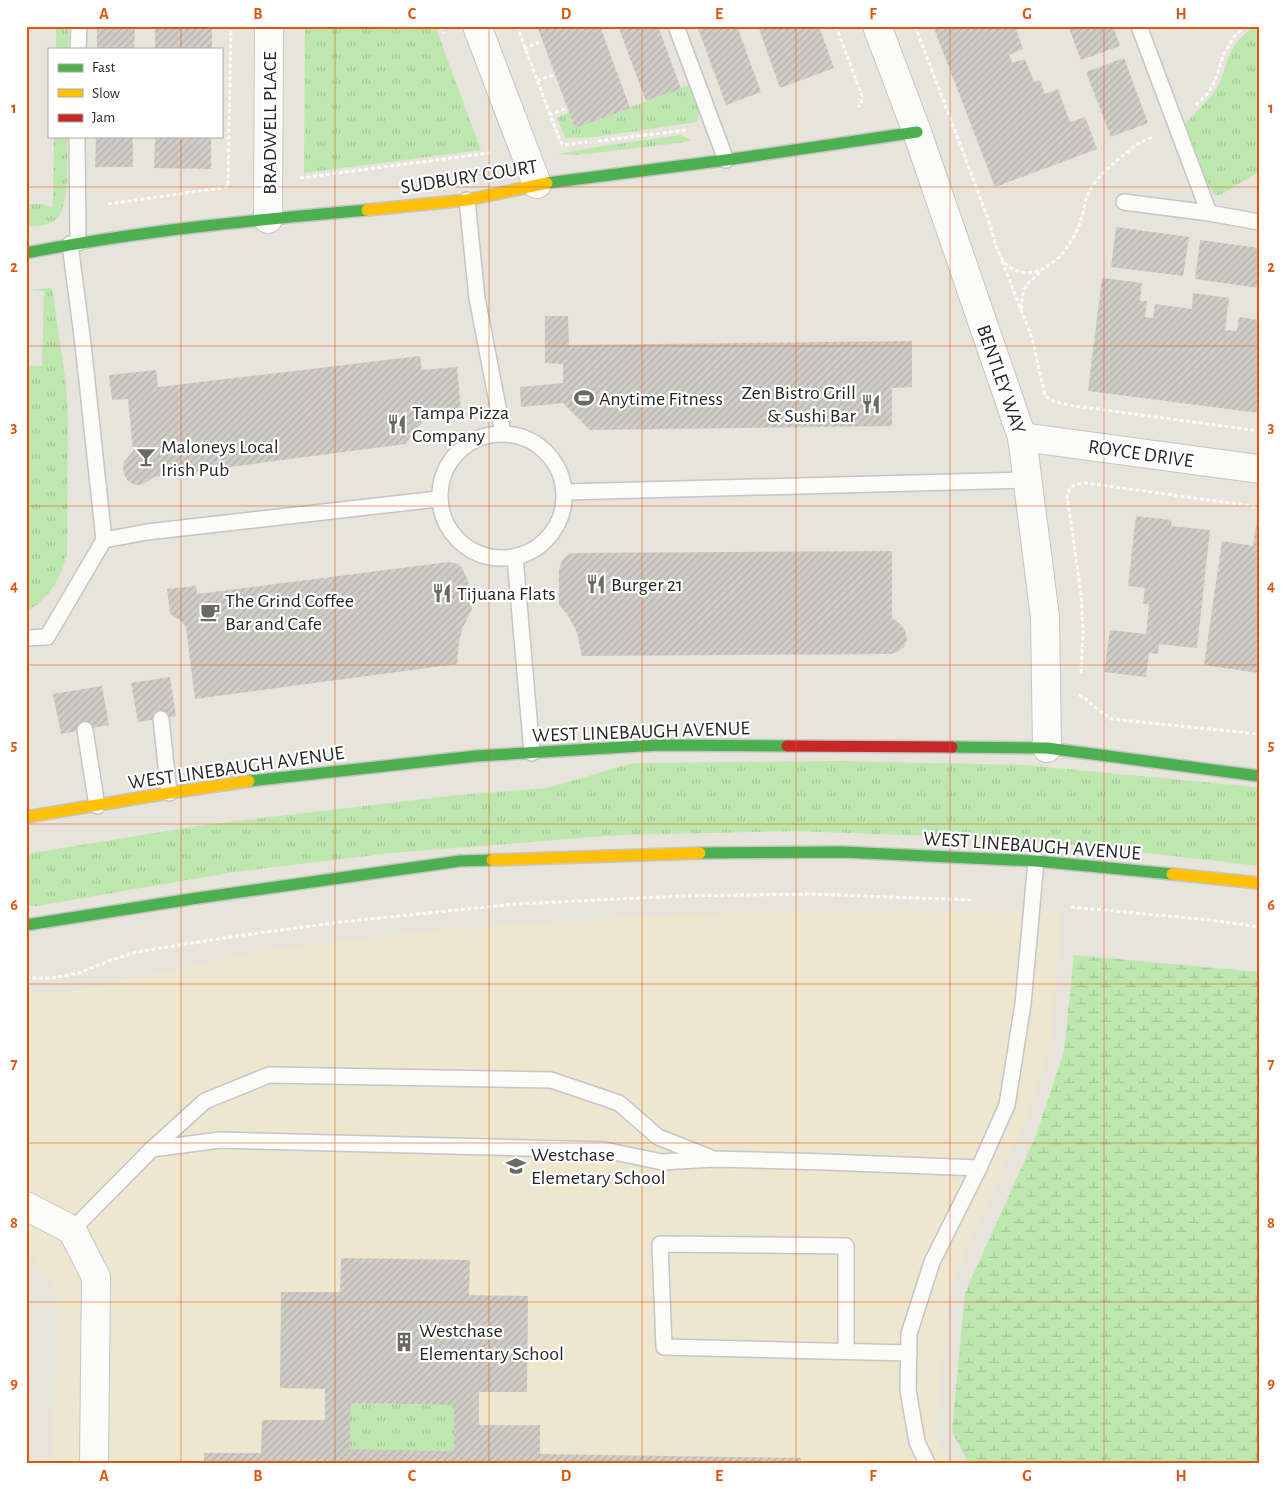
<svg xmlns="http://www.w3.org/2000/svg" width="1285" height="1489" font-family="'Alegreya Sans',sans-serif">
  <defs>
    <pattern id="grass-tufts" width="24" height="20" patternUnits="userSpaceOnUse" patternTransform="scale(1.25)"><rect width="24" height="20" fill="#bde7af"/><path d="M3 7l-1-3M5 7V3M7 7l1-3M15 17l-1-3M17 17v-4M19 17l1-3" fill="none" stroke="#a2c697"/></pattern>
    <pattern id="wetland-marsh" width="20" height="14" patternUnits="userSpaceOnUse" patternTransform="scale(1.25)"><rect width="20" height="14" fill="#bde7af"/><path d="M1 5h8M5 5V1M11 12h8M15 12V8" fill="none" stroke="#a2c697"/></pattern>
    <pattern id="building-hatch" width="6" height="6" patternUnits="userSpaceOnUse" patternTransform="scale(1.25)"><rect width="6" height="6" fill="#cfcdc6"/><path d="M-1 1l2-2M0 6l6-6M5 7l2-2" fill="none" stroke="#b2b0aa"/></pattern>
  </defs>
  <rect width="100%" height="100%" fill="#e7e4db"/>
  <!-- education -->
  <path fill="#ece7ce" d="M817 911 1062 912 1050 1044 1023 1125 950 1288 935 1435 950 1463H53L57 1291 31 1254 26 1251V993H64L268 950 454 928 644 916Z"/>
  <!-- grass -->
  <g fill="url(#grass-tufts)">
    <path d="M56 26H69L68 49H56Z"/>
    <path d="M305 26H435L481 150 304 173Z"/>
    <path d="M1253 26H1259V171L1224 193 1215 196 1204 177 1185 124 1214 93 1221 81 1230 53 1238 41Z"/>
    <path d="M690 85 699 111 697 122 595 137 565 138 557 117 569 113 575 128Z"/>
    <path d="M680 135 692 140 679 143 577 155 558 154 596 147Z"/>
    <path d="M54 136H67C67 155 70 204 58 217 52 225 38 226 29 227L26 225V204H43L51 208 53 205Z"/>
    <path d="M52 288 66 384 68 418 67 553C61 579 50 598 26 612V366H42L44 291 26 290Z"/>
    <path d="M841 761 1024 765 1235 785 1259 788V866L1087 846 958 837 794 831 619 835 392 853 234 872 36 906 26 905V854L204 825 458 795 547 788 633 763Z"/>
    <path d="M351 1403 454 1405V1451L350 1449Z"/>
  </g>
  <!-- wetland -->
  <path fill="url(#wetland-marsh)" d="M1074 955 1259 972V1463H968L952 1431 965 1293 1037 1133 1064 1051Z"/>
  <!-- building -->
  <g fill="url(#building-hatch)" fill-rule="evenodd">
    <path d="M97 26H135L134 49H97Z"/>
    <rect x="155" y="26" width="57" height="23"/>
    <path d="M537 26H600L630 108 575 128Z"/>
    <path d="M618 26H658L681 89 646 101Z"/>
    <path d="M697 26H737L761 92 726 105Z"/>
    <path d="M758 26H819L834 68 780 88Z"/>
    <path d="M933 26H996L997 27 1015 26 1023 49 1009 55 1012 63 1025 59 1034 82 1040 80 1045 94 1058 89 1070 122 1085 117 1097 149 995 187Z"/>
    <path d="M1068 26H1113L1120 46 1081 60Z"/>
    <path d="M1124 58 1148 123 1111 137 1086 72Z"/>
    <path d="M96 136H133V167H95Z"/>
    <path d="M155 136H211V169L154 168Z"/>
    <path d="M1116 227 1189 237 1183 276 1111 267Z"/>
    <path d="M1200 240 1259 248V288L1195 279Z"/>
    <path d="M1102 278 1142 283 1140 301H1147L1145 317 1153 318 1155 304 1192 309 1193 293 1229 298 1225 330 1237 331 1239 317 1259 320V413L1088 391Z"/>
    <path d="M545 316H568L569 345 912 341V387L892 388V426L590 430 563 403 521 407 520 387 563 383V364L545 363Z"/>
    <path d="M420 356 422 370 457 367 461 411 429 414 405 444 154 477 142 485H135L128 481 125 476 123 469 124 462 133 451 128 399 112 400 109 375 156 370 158 387Z"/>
    <path d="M1136 516 1172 520 1171 526 1210 530 1197 648 1159 644 1158 654 1149 653 1146 677 1104 672 1110 630 1146 634 1149 604H1143L1145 588 1128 586Z"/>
    <path d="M1256 526 1259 527V673L1204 665 1222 541 1253 546Z"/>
    <path d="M892 551V618L899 623 905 630 907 640 904 647 899 651 891 654 582 656 577 632 567 614 559 605V569L562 561 567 555 574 553Z"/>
    <path d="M449 562 458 564 462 568 468 581 472 609 463 627 459 641 457 664 195 699 186 627 181 621 170 614 167 589 196 586 197 594Z"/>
    <path d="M170 677 176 716 138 722 131 683Z"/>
    <path d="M102 686 109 725 61 734 53 694Z"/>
    <path d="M341 1258 470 1260 469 1295 528 1296 527 1392H479V1425H540V1454L801 1458V1463H204V1453H261L262 1420H325V1389L280 1388 281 1292H340ZM351 1403 454 1405V1451L350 1449Z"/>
  </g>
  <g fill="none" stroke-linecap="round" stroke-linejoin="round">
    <defs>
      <g id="lane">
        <path d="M676 26 726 160"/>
        <path d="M1139 26 1209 213"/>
        <path d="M78 49 79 26"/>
        <path d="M77 136 78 243"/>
        <path d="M467 200 477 298 503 433"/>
        <path d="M1124 202 1209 213 1259 222"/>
        <path d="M70 244 83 344 104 540"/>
        <circle cx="502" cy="496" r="62"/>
        <path d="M565 492 1028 480"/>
        <path d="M515 557 532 753"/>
        <path d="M26 638 47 637 104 540 147 532 438 499"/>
        <path d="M161 719 169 793"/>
        <path d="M85 730 97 806"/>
        <path d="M152 1149 205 1101 269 1075 551 1080 619 1103 658 1137 709 1157"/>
        <path d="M72 1230 152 1149 220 1140 604 1150 662 1162 714 1159 827 1162 979 1168"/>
        <path d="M846 1351V1246L660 1244 664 1347 909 1353"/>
        <path d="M927 1463 917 1442 908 1390 909 1334 932 1262 979 1168 1007 1105 1023 1004 1036 861"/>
      </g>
      <g id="street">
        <path d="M477 26 537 184"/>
        <path d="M877 26 917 132 1022 437 1045 617 1047 748"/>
        <path d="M268 219 269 26"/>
        <path d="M1022 437 1259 469"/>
        <path d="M26 1206 72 1230 96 1277 94 1463"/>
      </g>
      <g id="fast">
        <path d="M547 183 726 160 917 132"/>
        <path d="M26 253C138 231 253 220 367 210"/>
        <path d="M952 747 1047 748 1259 776"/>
        <path d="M249 781 476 756 659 745 787 746"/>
        <path d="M700 853 843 852 1036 861 1172 874"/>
        <path d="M26 925 191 899 460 861 492 860"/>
      </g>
      <g id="slow">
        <path d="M367 210 467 200 547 183"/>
        <path d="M26 817 169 793 249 781"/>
        <path d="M492 860 700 853"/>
        <path d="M1172 874 1259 883"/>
      </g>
      <path id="jam" d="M787 746 952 747"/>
    </defs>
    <!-- lane casing -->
    <use href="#lane" stroke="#c5c5c5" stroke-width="18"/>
    <!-- street casing -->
    <use href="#street" stroke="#c5c5c5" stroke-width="30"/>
    <!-- fast casing -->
    <use href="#fast" stroke="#c5c5c5" stroke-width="14"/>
    <!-- slow casing -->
    <use href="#slow" stroke="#c5c5c5" stroke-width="14"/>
    <!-- jam casing -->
    <use href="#jam" stroke="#c5c5c5" stroke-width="14"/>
    <!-- path -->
    <g stroke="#fbfbfa" stroke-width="3" stroke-dasharray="4 2.5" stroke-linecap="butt">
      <path d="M441 26 444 34"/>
      <path d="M517 26 560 141 563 145 587 142"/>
      <path d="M836 26 862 96 861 104 858 107"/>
      <path d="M915 26C940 92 966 158 990 225 995 239 997 260 1011 268 1034 282 1058 262 1070 243 1075 235 1079 227 1081 219 1084 212 1084 204 1087 197 1094 179 1107 169 1121 157 1126 154 1131 149 1136 145 1141 142 1147 140 1153 137"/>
      <path d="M524 49 542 41"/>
      <path d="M537 81 555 74"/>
      <path d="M1196 105 1209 92 1215 81 1223 56 1234 37 1245 26"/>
      <path d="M549 115 567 108"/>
      <path d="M598 141 686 130"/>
      <path d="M300 178 489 153 487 150"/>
      <path d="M108 204 228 187 231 26"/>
      <path d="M1002 261 1032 338 1045 396 1053 401 1068 405 1259 431"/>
      <path d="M1021 309C1023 286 1025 285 1042 271"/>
      <path d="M1081 673 1083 632 1081 594 1067 495C1071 485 1075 483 1086 483L1259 507"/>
      <path d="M1079 695 1084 697 1091 704 1111 719 1259 734"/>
      <path d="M1071 907 1211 920 1259 927"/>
      <path d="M26 978H53L79 973 106 962 136 952 237 936 340 922 516 904 680 896 811 894 972 900"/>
    </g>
    <!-- lane -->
    <use href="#lane" stroke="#fbfbfa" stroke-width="15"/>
    <!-- street -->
    <use href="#street" stroke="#fbfbfa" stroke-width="28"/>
    <!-- fast -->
    <use href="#fast" stroke="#4caf50" stroke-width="11"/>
    <!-- slow -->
    <use href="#slow" stroke="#ffc107" stroke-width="11"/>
    <!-- jam -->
    <use href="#jam" stroke="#c62828" stroke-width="11"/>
  </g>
  <!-- grid -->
  <path fill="none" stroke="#de560d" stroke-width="1" stroke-opacity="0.55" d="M181 26V49M335 26V1463M489 26V1463M642 26V1463M796 26V1463M950 26V1463M1104 26V1463M181 136V1463M26 187H1259M26 346H1259M26 506H1259M26 665H1259M26 824H1259M26 984H1259M26 1143H1259M26 1302H1259"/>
  <!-- icons -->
  <defs>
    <symbol id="stadium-bare" viewBox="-9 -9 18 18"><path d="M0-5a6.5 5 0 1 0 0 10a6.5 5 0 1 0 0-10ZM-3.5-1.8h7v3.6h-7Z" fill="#6a6966" stroke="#fff" stroke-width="2.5" paint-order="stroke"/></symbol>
    <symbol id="restaurant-bare" viewBox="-9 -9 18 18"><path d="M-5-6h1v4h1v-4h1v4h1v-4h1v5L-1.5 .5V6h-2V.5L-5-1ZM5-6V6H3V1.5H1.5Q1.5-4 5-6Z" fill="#6a6966" stroke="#fff" stroke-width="2.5" paint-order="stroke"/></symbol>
    <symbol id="bar-bare" viewBox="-9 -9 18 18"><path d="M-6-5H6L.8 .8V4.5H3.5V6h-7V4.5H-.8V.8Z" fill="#6a6966" stroke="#fff" stroke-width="2.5" paint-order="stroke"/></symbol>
    <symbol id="cafe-bare" viewBox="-9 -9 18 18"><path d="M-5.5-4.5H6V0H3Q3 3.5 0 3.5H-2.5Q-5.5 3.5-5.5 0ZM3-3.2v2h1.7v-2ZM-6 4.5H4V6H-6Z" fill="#6a6966" stroke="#fff" stroke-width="2.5" paint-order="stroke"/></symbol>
    <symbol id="school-bare" viewBox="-9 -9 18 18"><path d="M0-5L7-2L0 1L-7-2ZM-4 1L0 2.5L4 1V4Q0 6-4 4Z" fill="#6a6966" stroke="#fff" stroke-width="2.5" paint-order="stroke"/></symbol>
    <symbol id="building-bare" viewBox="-9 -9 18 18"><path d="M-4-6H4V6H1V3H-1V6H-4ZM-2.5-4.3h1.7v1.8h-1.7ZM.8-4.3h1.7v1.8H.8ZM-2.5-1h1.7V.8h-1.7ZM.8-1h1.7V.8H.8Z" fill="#6a6966" stroke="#fff" stroke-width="2.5" paint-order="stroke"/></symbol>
  </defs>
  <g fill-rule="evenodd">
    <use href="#stadium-bare" x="570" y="384" width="28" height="28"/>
    <use href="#restaurant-bare" x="857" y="390" width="28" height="28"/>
    <use href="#restaurant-bare" x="383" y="410" width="28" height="28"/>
    <use href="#bar-bare" x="132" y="443" width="28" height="28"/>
    <use href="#restaurant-bare" x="582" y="570" width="28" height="28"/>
    <use href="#restaurant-bare" x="428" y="579" width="28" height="28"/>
    <use href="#cafe-bare" x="196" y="598" width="28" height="28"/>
    <use href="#school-bare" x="502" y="1152" width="28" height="28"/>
    <use href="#building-bare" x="390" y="1328" width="28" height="28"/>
  </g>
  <g text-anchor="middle" stroke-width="4.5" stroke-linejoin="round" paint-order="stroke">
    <!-- street labels -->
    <g font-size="20" fill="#272727" stroke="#fff">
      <text transform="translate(269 123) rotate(-90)" y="7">BRADWELL PLACE</text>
      <text transform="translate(469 176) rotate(-9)" y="7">SUDBURY COURT</text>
      <text transform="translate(1002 379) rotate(71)" y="7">BENTLEY WAY</text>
      <text transform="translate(1141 453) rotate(8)" y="7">ROYCE DRIVE</text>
      <text transform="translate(641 731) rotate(-2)" y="7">WEST LINEBAUGH AVENUE</text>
      <text transform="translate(236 767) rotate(-8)" y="7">WEST LINEBAUGH AVENUE</text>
      <text transform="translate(1032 845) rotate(4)" y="7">WEST LINEBAUGH AVENUE</text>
    </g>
    <!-- poi labels -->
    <g font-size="20" fill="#272727" stroke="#fff" text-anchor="start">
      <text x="856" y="399" text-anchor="end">Zen Bistro Grill<tspan x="856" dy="23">&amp; Sushi Bar</tspan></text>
      <text x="599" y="405">Anytime Fitness</text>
      <text x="412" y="419">Tampa Pizza<tspan x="412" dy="23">Company</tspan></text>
      <text x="161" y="453">Maloneys Local<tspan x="161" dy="23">Irish Pub</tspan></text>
      <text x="611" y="591">Burger 21</text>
      <text x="457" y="600">Tijuana Flats</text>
      <text x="225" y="607">The Grind Coffee<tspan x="225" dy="23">Bar and Cafe</tspan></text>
      <text x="531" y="1161">Westchase<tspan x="531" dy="23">Elemetary School</tspan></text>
      <text x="419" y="1337">Westchase<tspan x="419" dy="23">Elementary School</tspan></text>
    </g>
  </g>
  <!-- border -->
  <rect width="1285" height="1489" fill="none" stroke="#ffffff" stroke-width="55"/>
  <!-- legend -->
  <rect x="48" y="48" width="175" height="90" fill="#ffffff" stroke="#a9a9a9"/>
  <rect x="58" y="64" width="25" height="8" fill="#4caf50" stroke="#a9a9a9"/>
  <text x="92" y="72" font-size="15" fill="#272727">Fast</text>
  <rect x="58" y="89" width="25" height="8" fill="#ffc107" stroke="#a9a9a9"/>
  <text x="92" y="98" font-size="15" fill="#272727">Slow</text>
  <rect x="58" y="114" width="25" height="8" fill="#c62828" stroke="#a9a9a9"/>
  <text x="92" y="122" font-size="15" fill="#272727">Jam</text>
  <rect x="28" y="28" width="1230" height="1434" fill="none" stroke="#de560d" stroke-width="2"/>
  <g font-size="16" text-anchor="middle" font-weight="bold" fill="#de560d">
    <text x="104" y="19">A</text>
    <text x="258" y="19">B</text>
    <text x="412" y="19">C</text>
    <text x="566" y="19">D</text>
    <text x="719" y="19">E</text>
    <text x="873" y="19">F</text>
    <text x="1027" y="19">G</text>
    <text x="1181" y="19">H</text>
    <text x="14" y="113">1</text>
    <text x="1271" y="113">1</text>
    <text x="14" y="272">2</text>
    <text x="1271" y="272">2</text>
    <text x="14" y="432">3</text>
    <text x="1271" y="432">3</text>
    <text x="14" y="591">4</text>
    <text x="1271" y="591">4</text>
    <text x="14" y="750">5</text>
    <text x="1271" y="750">5</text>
    <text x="14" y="910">6</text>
    <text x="1271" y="910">6</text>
    <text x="14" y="1069">7</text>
    <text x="1271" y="1069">7</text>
    <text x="14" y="1228">8</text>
    <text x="1271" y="1228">8</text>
    <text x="14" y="1388">9</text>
    <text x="1271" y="1388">9</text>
    <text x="104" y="1481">A</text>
    <text x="258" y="1481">B</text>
    <text x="412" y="1481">C</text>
    <text x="566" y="1481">D</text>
    <text x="719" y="1481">E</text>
    <text x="873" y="1481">F</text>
    <text x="1027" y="1481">G</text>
    <text x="1181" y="1481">H</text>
  </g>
</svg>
